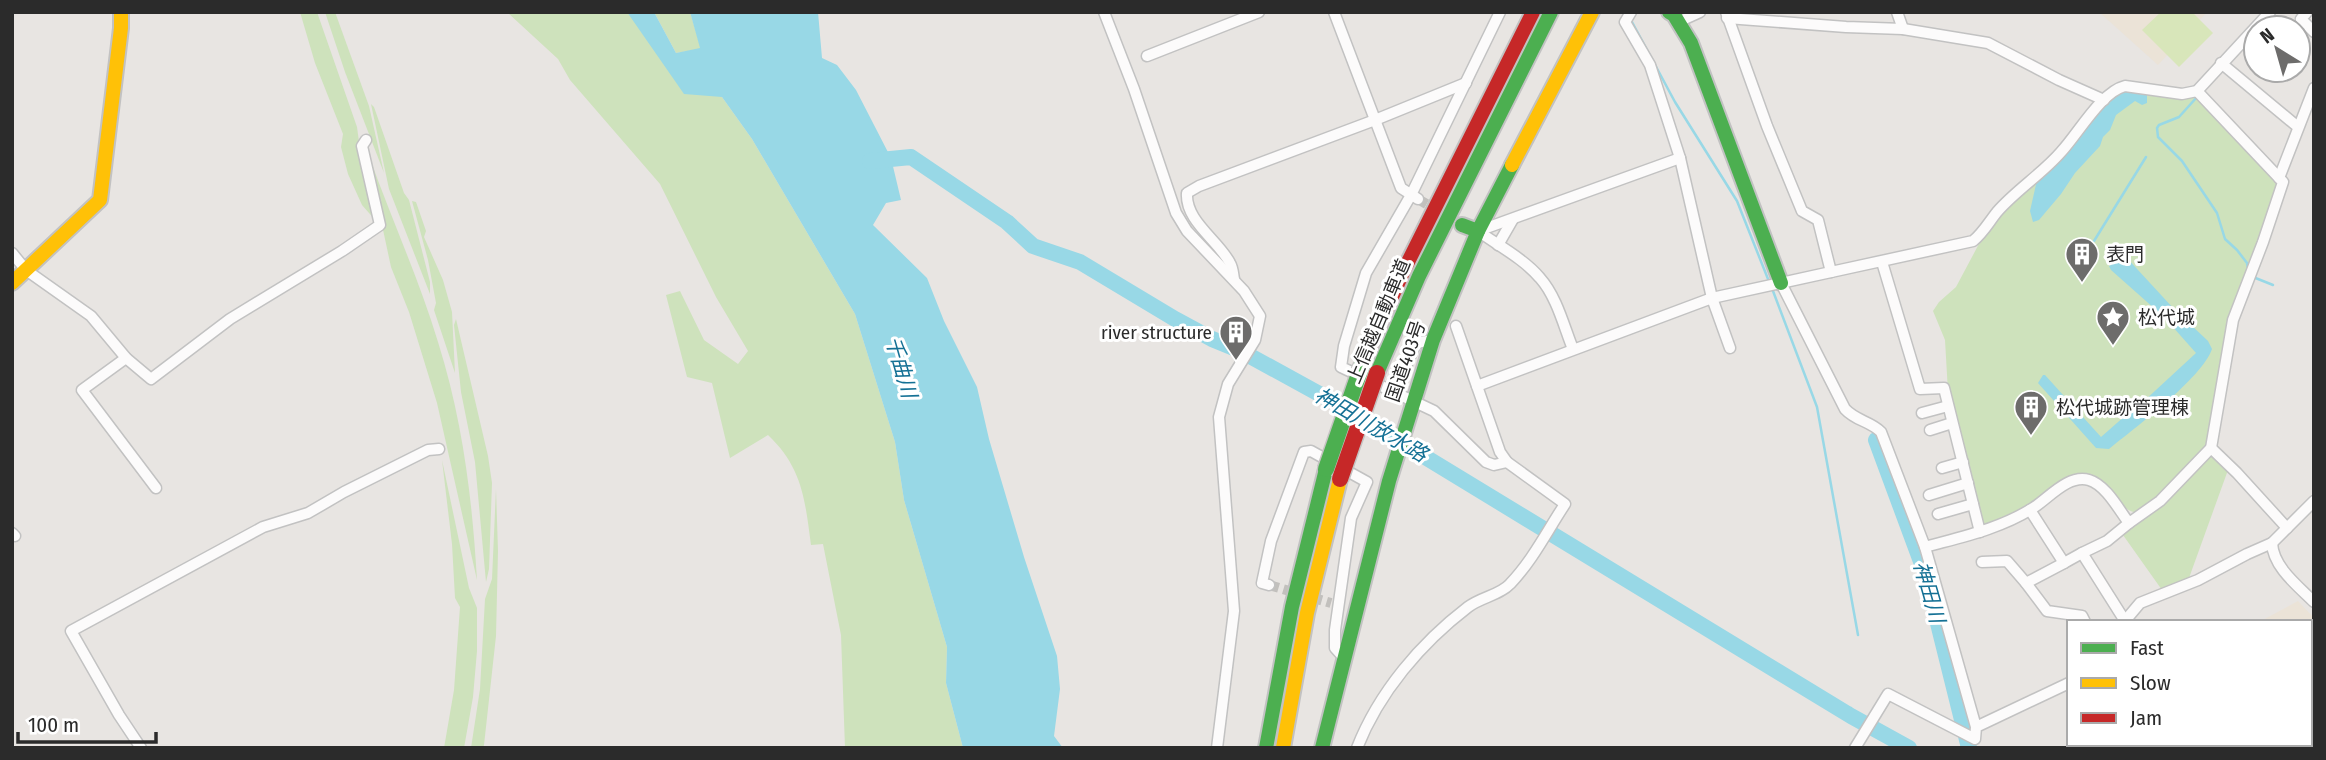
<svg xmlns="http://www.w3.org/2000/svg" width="2326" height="760" font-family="'Fira Sans Condensed','Noto Sans JP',sans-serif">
  <rect width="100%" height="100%" fill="#e8e5e2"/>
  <!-- education -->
  <g fill="#ebe3d7">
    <path d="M2099 12H2207L2158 65Z"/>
    <path d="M2298 601 2314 618V723L2310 726V622H2259Z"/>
    <path d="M2139 744H2291L2290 748H2137Z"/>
  </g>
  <!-- green -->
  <g fill="#cee2bc">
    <path d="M300 12H317L357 127 364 178 376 221 362 205 348 174 341 147 343 134 315 63Z"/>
    <path d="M325 12H335L369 106 384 173 345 72Z"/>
    <path d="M507 12H628L722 97 752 139 855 314 895 442 904 500 947 647 946 683 963 748H845L841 635 823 544 811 545C805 501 803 468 768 435L730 458 712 383 687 377 666 295 680 291 704 340 738 364 748 351 716 297 660 184 570 80 558 59Z"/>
    <path d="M654 12H690L701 49 676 53Z"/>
    <path d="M2117 92 2197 94 2281 184 2235 306 2208 447 2155 499 2138 513C2112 509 2109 476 2082 475L2024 510 1983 529 1948 392 1945 340 1933 311 1939 302 1956 287 1981 240 2001 214Z"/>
    <path d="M371 104 374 107 404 193 409 200 430 282V294L389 189Z"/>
    <path d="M367 155 369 156C391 218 419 279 438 342 463 422 472 497 477 580L437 403 409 312 391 267Z"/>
    <path d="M412 201 416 202 426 231 424 237 443 280 452 312 455 373 434 310 436 303 428 260Z"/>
    <path d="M456 319 488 456 492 483 489 569 486 582 475 462 461 392 454 325Z"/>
    <path d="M2211 453 2228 470 2189 578 2162 590 2123 535 2161 505Z"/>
    <path d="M442 460 469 588 477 608V651L473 697 464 748H444L454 690 460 607 455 598 452 544Z"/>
    <path d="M496 489 498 551 496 636 484 745 483 748H471L480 689 485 599 492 579Z"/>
  </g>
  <!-- pitch -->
  <path fill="#d8e6ba" d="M2161 12H2192L2213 33 2179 67 2142 30Z"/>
  <!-- water -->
  <g fill="#98d8e6">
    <path d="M627 12H654L676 53 700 48 690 12H818L822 58 837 65 856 90 891 158 901 200 886 203 873 225 927 278 944 321 977 387 989 439 1024 557 1057 656 1060 689 1054 736 1063 748H963L946 683 947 647 904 500 895 442 855 314 752 139 722 97 684 94Z"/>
    <path d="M2122 90 2147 94V103L2142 105 2135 101 2116 115 2110 130 2103 137 2100 146 2075 173 2061 194 2039 220 2033 222 2030 211 2037 180 2106 101Z"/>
    <path d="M2122 256 2126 257 2174 309 2208 341 2212 349C2202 378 2135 428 2109 449L2096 448 2038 383 2043 375H2045L2101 437 2142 401 2143 402 2196 353 2164 317 2111 270 2109 266Z"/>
  </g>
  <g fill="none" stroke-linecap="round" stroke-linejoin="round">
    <!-- stream -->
    <g stroke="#98d8e6" stroke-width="2.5">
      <path d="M1632 22 1675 102 1737 201 1768 279"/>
      <path d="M2197 97 2179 117 2159 125 2157 128 2158 137 2182 161 2217 213 2225 239 2237 250 2247 263 2248 269"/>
      <path d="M2094 241 2146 157"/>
      <path d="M2253 277 2273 285"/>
      <path d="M1773 291 1817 407 1858 635"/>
      <path d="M1851 708V716"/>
      <path d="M1904 748 1905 746"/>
    </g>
    <!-- river -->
    <g stroke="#98d8e6" stroke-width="16">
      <path d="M870 161 911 157 1007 222 1033 246 1080 262 1175 319 1212 339 1239 350 1343 407 1851 716 1909 748"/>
      <path d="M1876 440 1926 575 1969 748"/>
    </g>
    <!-- street-tunnel -->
    <g stroke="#c2c0bd" stroke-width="10" stroke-dasharray="10 5" stroke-linecap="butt">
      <path d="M1418 199 1462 225"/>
      <path d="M1269 585 1331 603"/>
    </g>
    <defs>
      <g id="street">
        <path d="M1104 12 1134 89 1176 213 1187 231 1244 291 1260 316 1255 340 1228 384 1219 417 1234 611 1217 748"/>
        <path d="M1334 12 1401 188 1418 199"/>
        <path d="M1500 12 1411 195 1366 273 1344 346 1341 367 1434 411 1486 462 1494 465 1507 462"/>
        <path d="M1631 12 1625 22 1650 65 1680 158 1712 298 1730 348"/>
        <path d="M1726 12 1767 126 1802 211 1818 220 1831 272 1973 241C1983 233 1989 222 1997 212 2016 190 2042 174 2061 152 2078 134 2101 92 2125 86L2182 94 2197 91 2270 12"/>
        <path d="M1897 12 1903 29"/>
        <path d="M2307 12 2301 19 2314 32"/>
        <path d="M1727 18 1846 27 1903 29 1988 43 2059 80 2104 100"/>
        <path d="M1678 22 1700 12"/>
        <path d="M1147 56 1259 12"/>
        <path d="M2221 63 2298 127"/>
        <path d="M2279 178 2314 88"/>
        <path d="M1478 231 1680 158"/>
        <path d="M1478 231C1499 246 1524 259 1540 278 1557 297 1564 327 1573 349"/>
        <path d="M1498 245 1513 219"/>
        <path d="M12 253 26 270 91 316 126 358 151 379 230 319 342 251 380 225 362 146 366 140"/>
        <path d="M1882 262 1920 389 1944 388 1980 532"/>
        <path d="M1234 279C1233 274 1233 268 1230 263 1218 240 1185 221 1187 193L1199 186 1375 120 1466 83"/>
        <path d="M1781 283 1845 409C1856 421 1870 421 1881 432L1925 547 1976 727"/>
        <path d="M126 358 82 390 156 488"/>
        <path d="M1477 386 1712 298 1831 272"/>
        <path d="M1397 394 1400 380 1416 343 1433 340"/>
        <path d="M1922 413 1948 406"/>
        <path d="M1930 430 1952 423"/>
        <path d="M2211 448 2237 473 2287 528"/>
        <path d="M1942 468 1963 462"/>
        <path d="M1929 495 1968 483"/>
        <path d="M2030 510 2064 563 2082 553 2125 621"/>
        <path d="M1938 514 1973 504"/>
        <path d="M12 533 15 536"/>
        <path d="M2272 543C2273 567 2298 586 2314 602"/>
        <path d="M1925 547C1961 537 2000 529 2033 508 2049 498 2068 474 2089 480 2106 485 2119 510 2129 523L2160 501 2211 448 2233 320 2263 242 2283 182 2197 91"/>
        <path d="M2082 553 2107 541 2129 523"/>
        <path d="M1982 562 2007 561 2026 583"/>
        <path d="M2064 563 2026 583 2047 611 2082 616 2085 622"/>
        <path d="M1269 585 1262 583 1271 541 1304 452 1311 451 1367 482 1351 518 1335 630V648L1344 658"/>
        <path d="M2124 622 2140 603 2198 580 2247 554 2272 543 2314 501"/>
        <path d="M141 748 119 715 71 631 263 527 308 513 344 492 428 450 439 449"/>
        <path d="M1357 748C1379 692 1421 643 1468 607 1481 597 1500 595 1510 584 1533 560 1547 531 1565 504L1507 462 1500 452 1456 326"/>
        <path d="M1855 748 1888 694 1975 739 1976 727 2069 683"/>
        <path d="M2120 748 2121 744"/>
      </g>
      <g id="fast">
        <path d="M1669 12 1674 15 1691 43 1781 283"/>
        <path d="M1462 225 1478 231"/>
        <path d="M1377 373 1419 276 1551 12"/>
        <path d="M1266 748 1292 607 1326 469"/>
        <path d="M1322 748 1389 481 1433 340 1478 231 1512 165"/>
      </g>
      <g id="slow">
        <path d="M1512 165 1592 12"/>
        <path d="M12 283 100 200 121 28V12"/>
        <path d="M1283 748 1307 613 1340 479"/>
      </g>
      <path id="jam" d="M1362 365 1404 270 1533 12"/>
    </defs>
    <!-- street casing -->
    <use href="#street" stroke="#c2c2c2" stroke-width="13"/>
    <!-- fast casing -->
    <use href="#fast" stroke="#c2c2c2" stroke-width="18"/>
    <!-- slow casing -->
    <use href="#slow" stroke="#c2c2c2" stroke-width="18"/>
    <!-- jam casing -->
    <use href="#jam" stroke="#c2c2c2" stroke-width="18"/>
    <!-- street -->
    <use href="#street" stroke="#fcfbfb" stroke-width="10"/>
    <!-- fast -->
    <use href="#fast" stroke="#4caf50" stroke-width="14"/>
    <!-- slow -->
    <use href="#slow" stroke="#ffc107" stroke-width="14"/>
    <!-- jam -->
    <use href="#jam" stroke="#c62828" stroke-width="14"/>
    <defs>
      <path id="fast-bridge" d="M1326 469 1362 365"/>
      <path id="jam-bridge" d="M1340 479 1377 373"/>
    </defs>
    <!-- fast-bridge casing -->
    <use href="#fast-bridge" stroke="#c5c3c2" stroke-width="19" stroke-linecap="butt"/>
    <!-- jam-bridge casing -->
    <use href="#jam-bridge" stroke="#c5c3c2" stroke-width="19" stroke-linecap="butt"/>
    <!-- fast-bridge -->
    <use href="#fast-bridge" stroke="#4caf50" stroke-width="16"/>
    <!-- jam-bridge -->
    <use href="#jam-bridge" stroke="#c62828" stroke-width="16"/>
  </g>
  <!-- icons -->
  <defs>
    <symbol id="building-pin" viewBox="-11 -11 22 30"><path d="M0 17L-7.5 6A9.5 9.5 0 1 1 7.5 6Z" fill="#6d6c6b" stroke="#fff"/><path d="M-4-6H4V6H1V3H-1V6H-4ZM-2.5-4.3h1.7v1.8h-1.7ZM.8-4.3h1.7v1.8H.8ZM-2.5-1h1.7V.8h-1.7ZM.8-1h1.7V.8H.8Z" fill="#fff"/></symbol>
    <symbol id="sight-pin" viewBox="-11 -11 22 30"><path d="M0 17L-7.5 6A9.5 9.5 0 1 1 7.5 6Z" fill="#6d6c6b" stroke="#fff"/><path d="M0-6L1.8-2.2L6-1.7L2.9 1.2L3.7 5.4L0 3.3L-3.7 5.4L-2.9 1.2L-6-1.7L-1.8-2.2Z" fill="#fff"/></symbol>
  </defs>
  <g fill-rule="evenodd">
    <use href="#building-pin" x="2063" y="235" width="38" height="52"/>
    <use href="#sight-pin" x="2094" y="298" width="38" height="52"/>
    <use href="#building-pin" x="1217" y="313" width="38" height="52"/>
    <use href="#building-pin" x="2012" y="388" width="38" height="52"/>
  </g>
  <g text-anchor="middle" stroke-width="6" stroke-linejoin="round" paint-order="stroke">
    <!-- poi labels -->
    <g font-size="19" fill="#2b2b2b" stroke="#fff" text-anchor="start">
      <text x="2106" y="261">表門</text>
      <text x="2138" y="324">松代城</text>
      <text x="1212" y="339" text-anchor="end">river structure</text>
      <text x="2056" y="414">松代城跡管理棟</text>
    </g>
    <!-- street labels -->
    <g font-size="19" fill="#2b2b2b" stroke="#fff">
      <text transform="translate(1378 321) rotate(-67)" y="7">上信越自動車道</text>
      <text transform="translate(1405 361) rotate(-71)" y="7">国道403号</text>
    </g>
    <!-- water labels -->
    <g font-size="21" font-style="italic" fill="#157195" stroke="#fff">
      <text transform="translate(901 367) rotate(74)" y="7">千曲川</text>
      <text transform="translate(1371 425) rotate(30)" y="7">神田川放水路</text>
      <text transform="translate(1929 592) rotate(74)" y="7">神田川</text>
    </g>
  </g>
  <!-- border -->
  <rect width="2326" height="760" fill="none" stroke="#2b2b2b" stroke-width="28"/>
  <!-- legend -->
  <rect x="2067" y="620" width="245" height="126" fill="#ffffff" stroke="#aaaaaa" stroke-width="2"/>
  <rect x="2081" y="643" width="35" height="10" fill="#4caf50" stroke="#aaaaaa" stroke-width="2"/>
  <text x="2130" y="655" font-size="21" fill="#2b2b2b">Fast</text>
  <rect x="2081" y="678" width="35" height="10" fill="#ffc107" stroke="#aaaaaa" stroke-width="2"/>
  <text x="2130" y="690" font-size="21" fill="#2b2b2b">Slow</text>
  <rect x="2081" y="713" width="35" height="10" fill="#c62828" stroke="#aaaaaa" stroke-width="2"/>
  <text x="2130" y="725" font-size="21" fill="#2b2b2b">Jam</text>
  <!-- north arrow -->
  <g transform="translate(2277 49) rotate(323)"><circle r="33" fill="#ffffff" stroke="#aaaaaa" stroke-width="2"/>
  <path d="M0-5L12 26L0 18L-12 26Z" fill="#6d6c6b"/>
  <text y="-10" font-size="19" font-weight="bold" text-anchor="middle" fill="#2b2b2b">N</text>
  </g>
  <!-- scale -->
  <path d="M18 732v10h138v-10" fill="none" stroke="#2b2b2b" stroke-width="3.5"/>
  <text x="28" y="732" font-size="21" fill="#2b2b2b" stroke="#ffffff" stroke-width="5" paint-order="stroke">100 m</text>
</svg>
